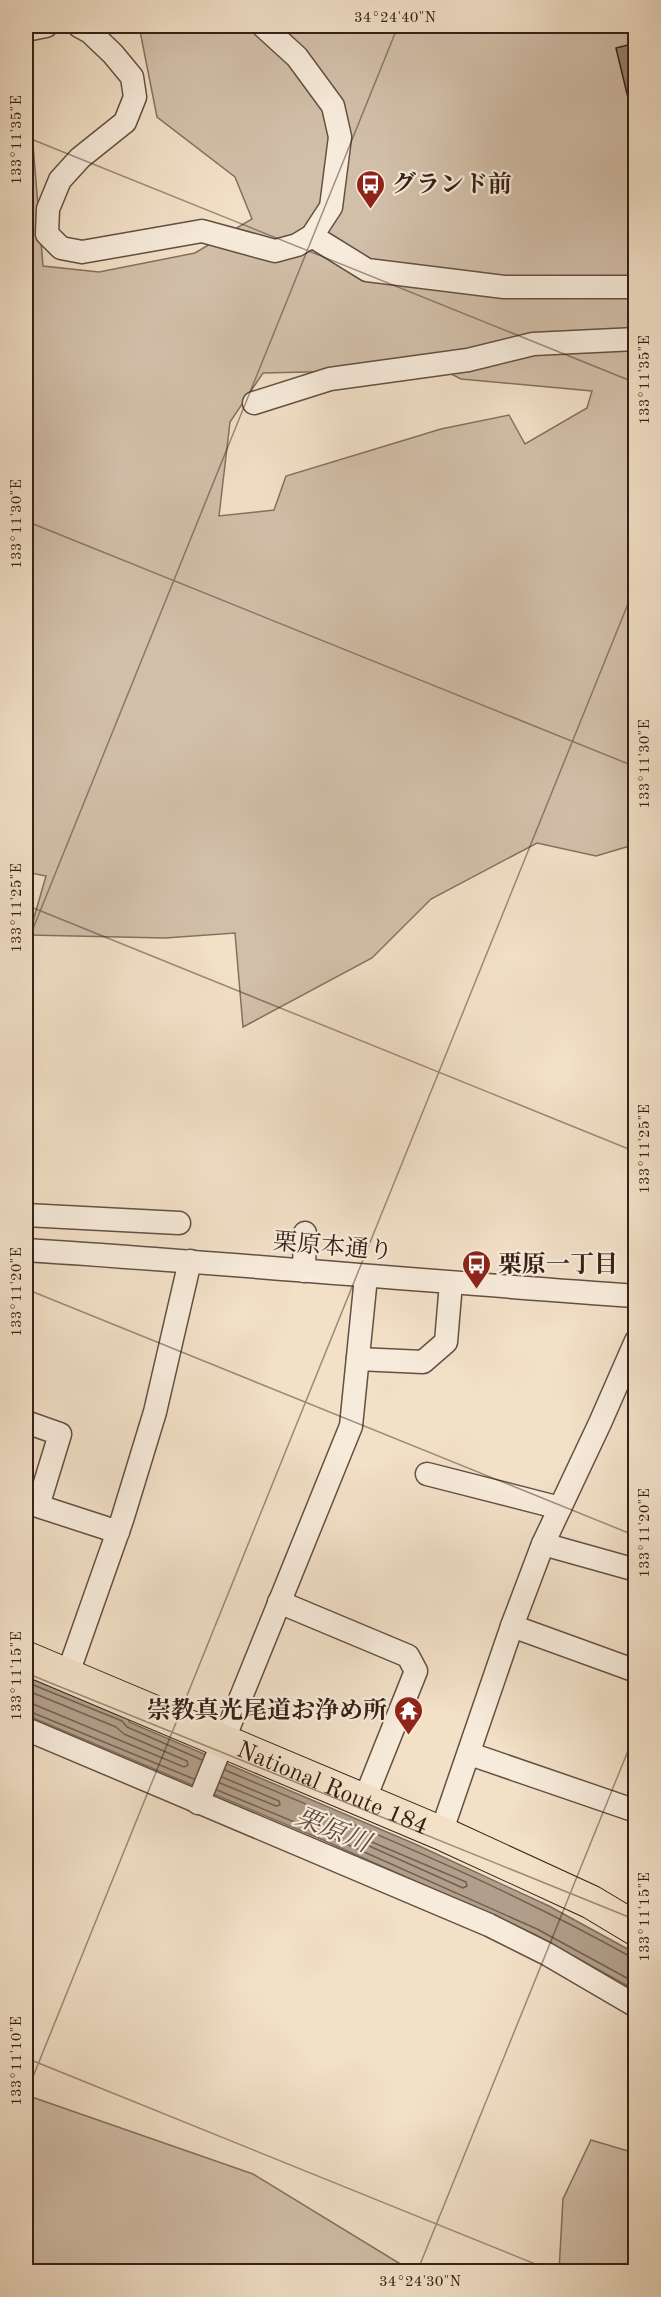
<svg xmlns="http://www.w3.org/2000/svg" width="661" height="2297" font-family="'Old Standard TT','Noto Serif JP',serif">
  <rect width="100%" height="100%" fill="#f2e0c7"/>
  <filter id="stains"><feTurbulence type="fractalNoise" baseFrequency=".00333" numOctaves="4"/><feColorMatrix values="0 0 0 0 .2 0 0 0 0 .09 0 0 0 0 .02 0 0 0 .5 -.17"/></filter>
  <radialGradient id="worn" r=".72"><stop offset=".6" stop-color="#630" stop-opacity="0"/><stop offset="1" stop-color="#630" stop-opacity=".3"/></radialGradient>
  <!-- green -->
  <g fill="#d2bfa9" stroke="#847060" stroke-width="1.5" fill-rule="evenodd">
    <path d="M139 26H635L636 840 633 845 596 856 537 843 431 899 372 958 243 1027 235 933 165 938 29 935 46 876 26 872V97H29L43 266 99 272 195 253 252 219 235 177 157 117ZM441 369 461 379 592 391 587 408 525 444 509 415 441 429 286 476 274 510 219 516 230 422 263 373Z"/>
    <path d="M26 2095 253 2174 412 2271H26Z"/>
    <path d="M591 2140 635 2153V2271H559L563 2199Z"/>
  </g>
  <!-- water -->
  <path fill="#b29f8b" stroke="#806c5c" stroke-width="1.5" d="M26 1675 129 1718V1722L415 1844 549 1906 635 1953V1990L534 1934 323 1840 26 1715Z"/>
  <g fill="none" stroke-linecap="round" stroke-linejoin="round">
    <!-- shore -->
    <g stroke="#746050" stroke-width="1.5">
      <path d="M26 1682 122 1721 127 1727 202 1760"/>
      <path d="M26 1690 116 1727 124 1734 187 1761 188 1765 184 1767 33 1704 26 1703"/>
      <path d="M26 1710 194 1779"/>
      <path d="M225 1770C362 1828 501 1884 631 1957L636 1958"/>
      <path d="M220 1783 276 1806 280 1805 279 1801 222 1777"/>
      <path d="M217 1790 326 1835 537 1929 636 1983"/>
      <path d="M367 1840 466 1882 467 1886 463 1888 367 1845Z"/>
    </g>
  </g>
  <!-- building -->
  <path fill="#978472" stroke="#352016" stroke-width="1.5" d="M636 43V106H630L616 48Z"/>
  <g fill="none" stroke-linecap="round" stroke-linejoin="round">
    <defs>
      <g id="minor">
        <path d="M79 26 90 32 113 54 132 77 135 97 125 122 80 158 60 180 48 209 47 234 61 248 82 252 202 231 275 251 297 245 312 236 331 207 340 137 333 106 297 57 263 26"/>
        <path d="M26 30 46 26"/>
        <path d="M312 236 367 270 504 287H636"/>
        <path d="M254 403 330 379 468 360 533 344 636 339"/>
        <path d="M26 1215 179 1223"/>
        <path d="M26 1250C229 1263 432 1282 636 1296"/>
        <path d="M304 1271 305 1233"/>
        <path d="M358 1359 423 1362 446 1342 451 1283"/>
        <path d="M26 1422 60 1434 38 1506 118 1532"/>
        <path d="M427 1474 560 1508"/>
        <path d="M543 1544 636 1570"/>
        <path d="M279 1602 408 1656 416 1671 364 1801"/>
        <path d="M512 1626 636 1671"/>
        <path d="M67 1676 122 1520 155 1412 190 1261"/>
        <path d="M26 1729 489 1925 547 1954 636 2006"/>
        <path d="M470 1754 636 1811"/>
        <path d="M198 1803 351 1426 366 1277"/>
        <path d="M441 1833 512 1626 543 1544 600 1423 636 1341"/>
      </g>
      <g id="trunk">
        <path id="s1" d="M26 1658 441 1833 591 1902 636 1929"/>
      </g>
    </defs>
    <!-- minor casing -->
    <use href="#minor" stroke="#645042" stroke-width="25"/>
    <!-- trunk casing -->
    <use href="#trunk" stroke="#352016" stroke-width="35"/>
    <!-- minor -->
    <use href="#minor" stroke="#f7ebdb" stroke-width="22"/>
    <!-- trunk -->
    <use href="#trunk" stroke="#f2e0c7" stroke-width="33"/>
  </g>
  <!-- ticks -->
  <path fill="none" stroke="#352016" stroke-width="1.5" stroke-opacity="0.45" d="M26 137 636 383M26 521 636 767M26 905 636 1152M26 946 398 26M26 1289 636 1536M26 1673 636 1920M26 2058 555 2272M26 2094 636 584M417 2272 636 1731"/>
  <!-- icons -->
  <defs>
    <symbol id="bus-pin" viewBox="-11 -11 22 30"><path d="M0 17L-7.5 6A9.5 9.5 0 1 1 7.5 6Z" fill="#8f2418" stroke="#f7ebdb"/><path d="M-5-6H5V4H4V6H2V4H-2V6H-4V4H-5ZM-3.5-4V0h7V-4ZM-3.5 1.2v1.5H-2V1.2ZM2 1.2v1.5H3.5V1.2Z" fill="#fff"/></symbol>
    <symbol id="temple-pin" viewBox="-11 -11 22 30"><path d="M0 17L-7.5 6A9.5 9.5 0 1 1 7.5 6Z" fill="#8f2418" stroke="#f7ebdb"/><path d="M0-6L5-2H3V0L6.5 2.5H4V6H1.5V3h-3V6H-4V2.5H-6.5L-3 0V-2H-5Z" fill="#fff"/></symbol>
  </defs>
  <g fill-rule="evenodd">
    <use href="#bus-pin" x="354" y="168" width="33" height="45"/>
    <use href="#bus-pin" x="460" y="1248" width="33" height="45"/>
    <use href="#temple-pin" x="392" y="1694" width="33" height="45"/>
  </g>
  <g text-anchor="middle" stroke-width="4.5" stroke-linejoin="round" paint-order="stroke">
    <!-- poi labels -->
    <g font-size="24" font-weight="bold" fill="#352016" stroke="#f7ebdb" text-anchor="start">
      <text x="392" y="192">グランド前</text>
      <text x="498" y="1272">栗原一丁目</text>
      <text x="387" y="1718" text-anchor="end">崇教真光尾道お浄め所</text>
    </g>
    <!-- street labels -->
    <g font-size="24" fill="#352016" stroke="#f7ebdb">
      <text transform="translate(333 1246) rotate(5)" y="8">栗原本通り</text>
      <text dy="8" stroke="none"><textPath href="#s1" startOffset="333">National Route 184</textPath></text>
    </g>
    <!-- water labels -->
    <g font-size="26" font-style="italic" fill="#614c3f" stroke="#f7ebdb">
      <text transform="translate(333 1829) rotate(22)" y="9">栗原川</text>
    </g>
  </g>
  <!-- margin -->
  <rect width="661" height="2297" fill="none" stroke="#f2e0c7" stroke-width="66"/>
  <rect x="33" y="33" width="595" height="2231" fill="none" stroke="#352016" stroke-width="2"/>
  <g font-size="15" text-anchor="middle" fill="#352016">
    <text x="395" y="22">34°24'40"N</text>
    <text transform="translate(16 140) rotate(-90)" y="5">133°11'35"E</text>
    <text transform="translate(644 380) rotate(-90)" y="5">133°11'35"E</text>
    <text transform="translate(16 524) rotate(-90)" y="5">133°11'30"E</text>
    <text transform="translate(644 764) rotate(-90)" y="5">133°11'30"E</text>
    <text transform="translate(16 908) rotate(-90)" y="5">133°11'25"E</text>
    <text transform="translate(644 1149) rotate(-90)" y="5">133°11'25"E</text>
    <text transform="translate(16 1292) rotate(-90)" y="5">133°11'20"E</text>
    <text transform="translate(644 1533) rotate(-90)" y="5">133°11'20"E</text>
    <text transform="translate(16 1676) rotate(-90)" y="5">133°11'15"E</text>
    <text transform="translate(644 1917) rotate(-90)" y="5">133°11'15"E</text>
    <text transform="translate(16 2061) rotate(-90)" y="5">133°11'10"E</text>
    <text x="420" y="2286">34°24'30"N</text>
  </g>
  <rect width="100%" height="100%" filter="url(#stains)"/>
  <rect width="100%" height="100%" fill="url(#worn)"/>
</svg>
